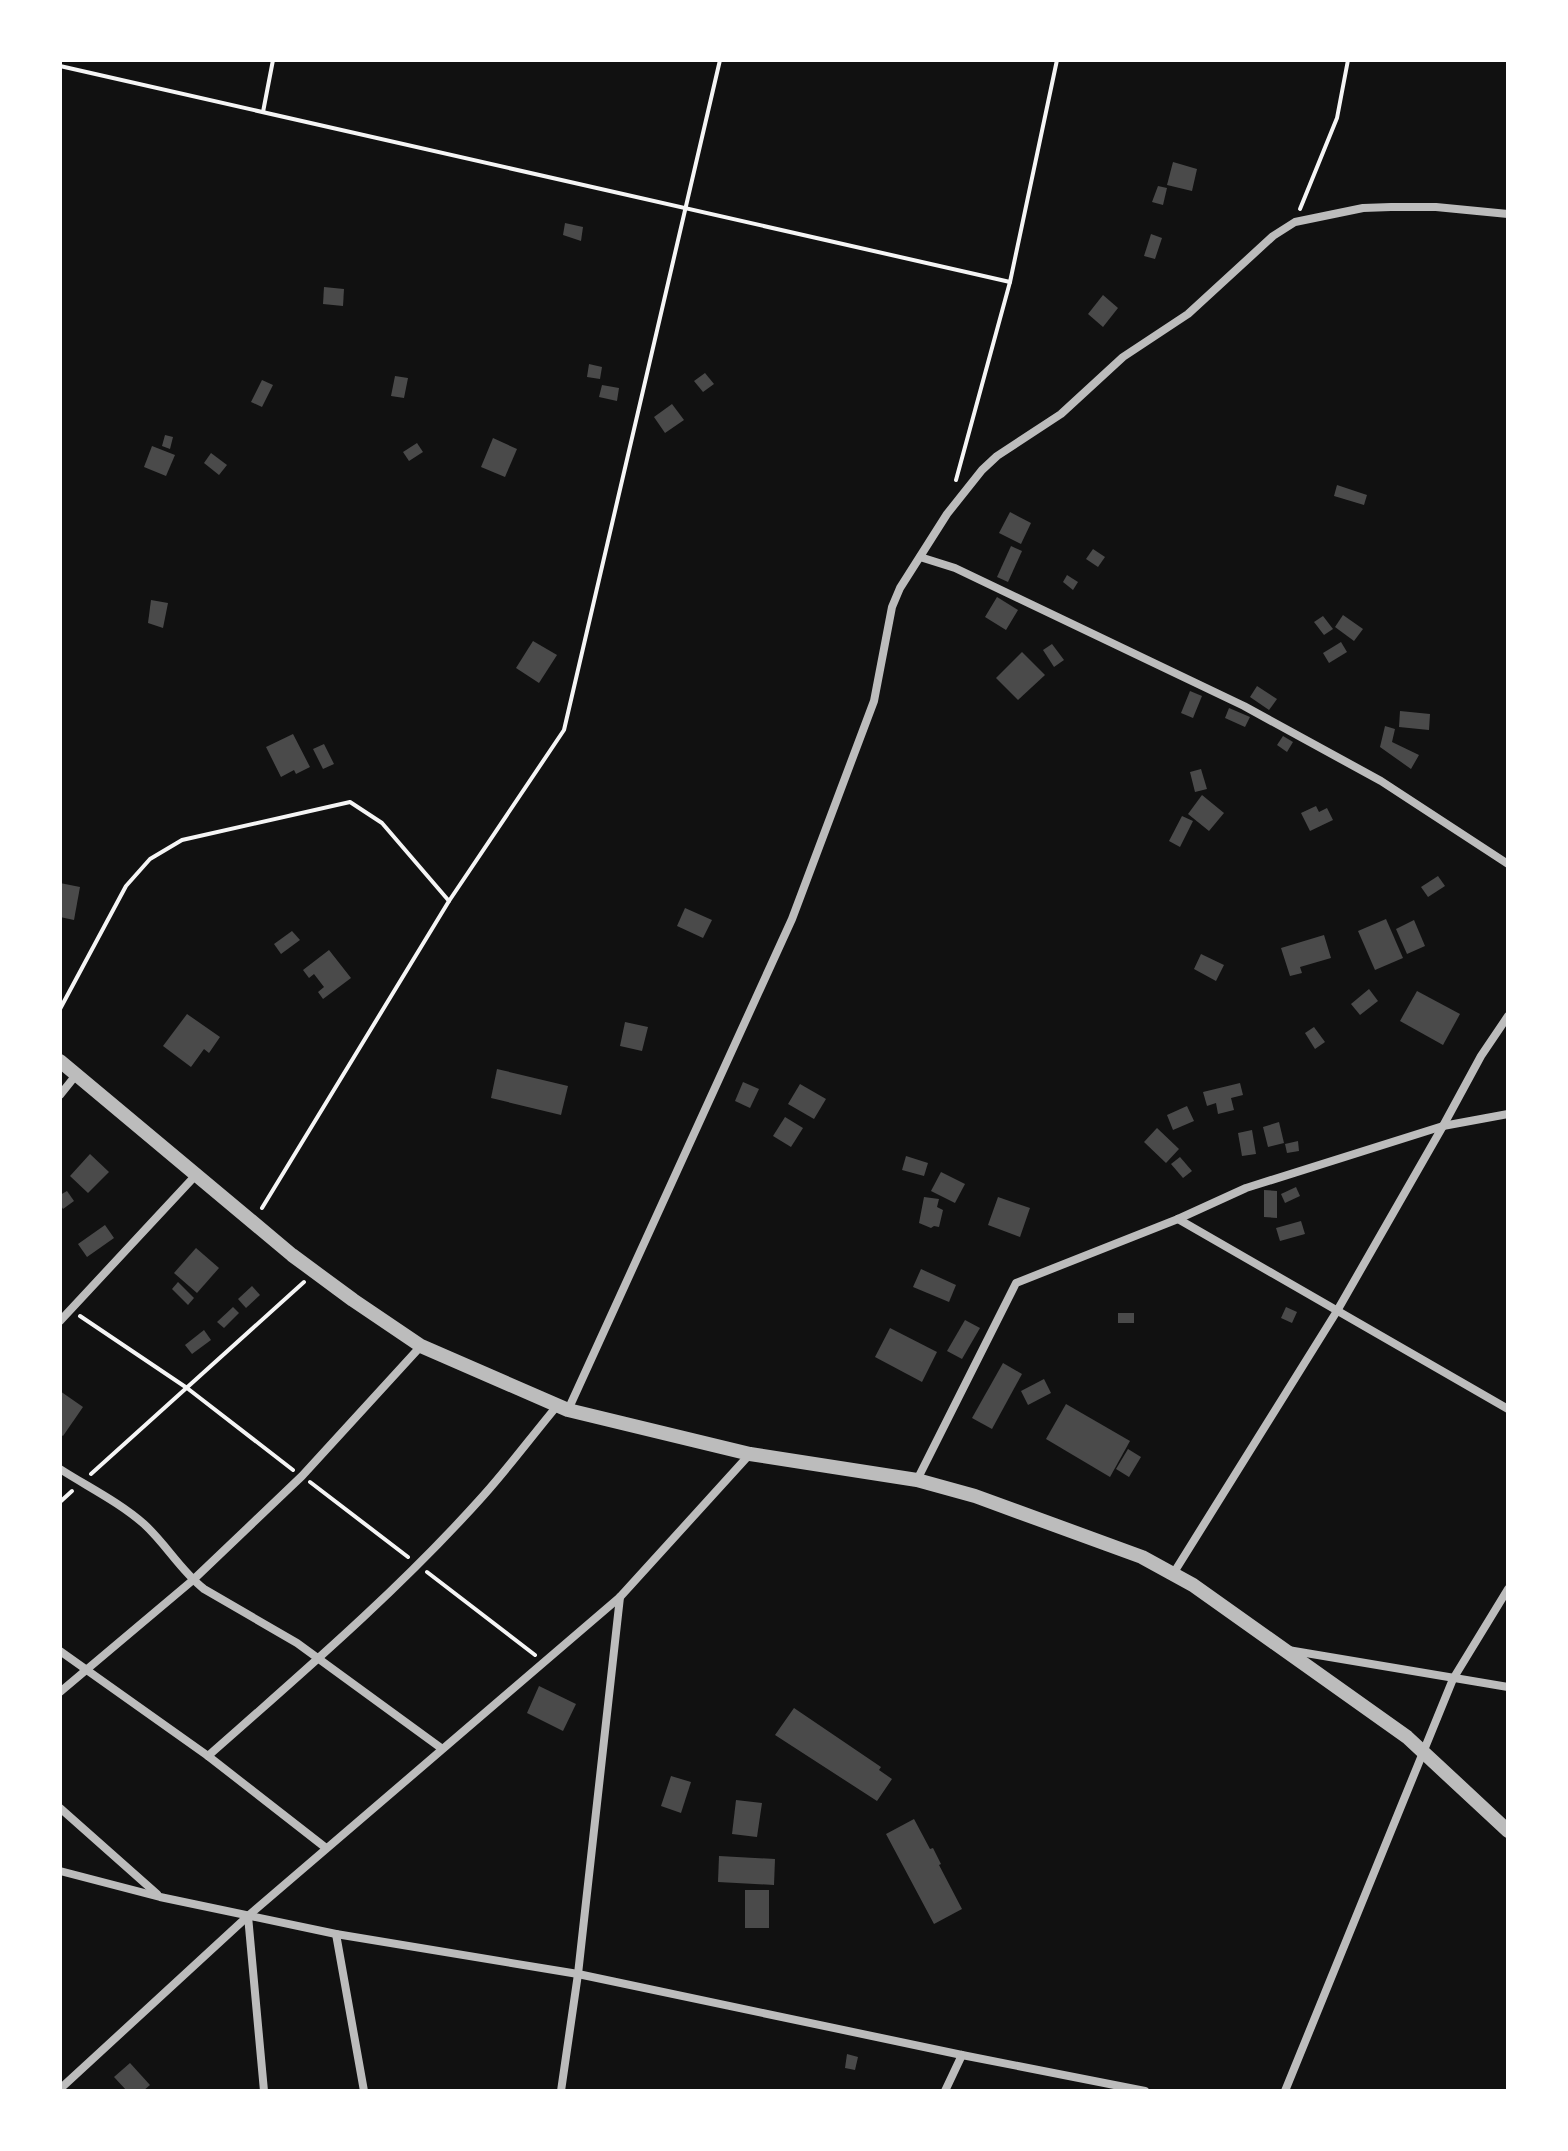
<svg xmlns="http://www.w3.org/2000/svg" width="1568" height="2151" font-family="Figtree,sans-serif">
  <rect width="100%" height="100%" fill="#111"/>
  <!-- building -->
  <g fill="#4a4a4a">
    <path d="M1173 162 1197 169 1192 191 1167 185Z"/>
    <path d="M1158 186 1167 188 1163 205 1152 202Z"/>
    <path d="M565 223 583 227 581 241 563 235Z"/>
    <path d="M1151 234 1162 238 1155 259 1144 256Z"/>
    <path d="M324 287 344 289 343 306 323 304Z"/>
    <path d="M1103 295 1118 308 1103 327 1088 314Z"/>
    <path d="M589 364 602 367 600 379 587 377Z"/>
    <path d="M705 373 714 384 703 392 694 381Z"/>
    <path d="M395 376 408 378 404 398 391 396Z"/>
    <path d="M262 380 273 385 262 407 251 402Z"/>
    <path d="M602 385 619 388 617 401 599 397Z"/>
    <path d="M672 404 684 420 665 433 654 417Z"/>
    <path d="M165 435 173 437 170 449 162 446Z"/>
    <path d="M493 438 517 449 505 477 481 467Z"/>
    <path d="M417 443 423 452 409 461 403 452Z"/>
    <path d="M152 446 175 455 166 476 144 467Z"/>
    <path d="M211 453 227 465 219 475 204 463Z"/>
    <path d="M1337 485 1367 495 1364 505 1334 496Z"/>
    <path d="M1010 512 1031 523 1021 544 999 533Z"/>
    <path d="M1011 546 1022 551 1008 582 997 577Z"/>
    <path d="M1093 549 1105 557 1098 567 1086 559Z"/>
    <path d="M1067 575 1078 582 1073 590 1063 582Z"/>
    <path d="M997 597 1018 610 1006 630 985 617Z"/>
    <path d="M151 600 168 603 163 628 148 623Z"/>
    <path d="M1343 615 1363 629 1354 641 1335 627Z"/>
    <path d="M1323 616 1333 629 1324 635 1314 622Z"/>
    <path d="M533 641 557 655 539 683 516 668Z"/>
    <path d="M1341 642 1347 652 1329 663 1323 653Z"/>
    <path d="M1052 644 1064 660 1054 667 1043 650Z"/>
    <path d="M1022 652 1045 675 1018 700 996 678Z"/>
    <path d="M1257 686 1277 699 1269 710 1250 697Z"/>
    <path d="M1190 691 1202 696 1193 718 1181 713Z"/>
    <path d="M1229 708 1250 717 1245 727 1225 718Z"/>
    <path d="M1400 711 1430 714 1429 730 1399 727Z"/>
    <path d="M1385 726 1395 729 1392 742 1419 755 1411 769 1380 747Z"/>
    <path d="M293 734 310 767 296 774 294 770 281 777 266 747Z"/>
    <path d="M1283 736 1293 742 1287 752 1277 745Z"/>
    <path d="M324 744 334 764 323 769 313 749Z"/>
    <path d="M1201 769 1207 789 1195 792 1190 772Z"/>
    <path d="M1202 795 1224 813 1209 831 1188 814Z"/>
    <path d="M1316 806 1319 812 1327 808 1333 820 1310 831 1301 813Z"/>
    <path d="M1182 816 1193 821 1180 847 1169 841Z"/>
    <path d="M1438 876 1445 886 1428 897 1421 887Z"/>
    <path d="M60 883 80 887 74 920 60 917Z"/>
    <path d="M685 908 712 920 703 938 677 926Z"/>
    <path d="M1386 919 1403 958 1375 970 1358 931Z"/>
    <path d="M1414 920 1425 946 1407 954 1396 929Z"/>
    <path d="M292 931 300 940 281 954 274 944Z"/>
    <path d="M1324 935 1331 958 1300 967 1302 973 1290 976 1281 948Z"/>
    <path d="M329 950 351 978 323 999 318 992 324 987 314 974 309 978 303 970Z"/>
    <path d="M1201 954 1224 965 1216 981 1194 969Z"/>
    <path d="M1369 989 1378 1001 1360 1015 1351 1004Z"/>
    <path d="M1417 991 1460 1014 1443 1045 1400 1021Z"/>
    <path d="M187 1014 220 1037 209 1053 204 1049 191 1067 163 1046Z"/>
    <path d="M625 1022 648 1027 642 1051 620 1046Z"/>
    <path d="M1314 1027 1325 1042 1315 1049 1305 1033Z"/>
    <path d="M497 1069 568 1086 561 1115 491 1098Z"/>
    <path d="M743 1082 759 1089 750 1108 735 1101Z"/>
    <path d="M1240 1083 1243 1095 1231 1098 1234 1110 1218 1114 1216 1103 1207 1106 1203 1092Z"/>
    <path d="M800 1084 826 1099 814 1119 788 1104Z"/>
    <path d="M1187 1106 1194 1121 1173 1130 1167 1115Z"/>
    <path d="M785 1117 803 1128 791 1147 773 1136Z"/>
    <path d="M1279 1122 1284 1143 1268 1147 1263 1127Z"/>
    <path d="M1157 1128 1179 1149 1166 1163 1144 1142Z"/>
    <path d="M1252 1130 1256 1154 1242 1156 1238 1133Z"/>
    <path d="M1298 1141 1299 1151 1287 1153 1285 1144Z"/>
    <path d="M90 1154 109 1172 88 1193 70 1176Z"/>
    <path d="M906 1156 928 1163 924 1176 902 1170Z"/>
    <path d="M1180 1157 1192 1171 1183 1178 1171 1164Z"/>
    <path d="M941 1172 965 1184 955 1203 931 1191Z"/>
    <path d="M1296 1187 1300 1196 1285 1203 1281 1194Z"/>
    <path d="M1264 1190 1277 1191V1218L1264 1217Z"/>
    <path d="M67 1191 74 1201 63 1209 60 1204V1195Z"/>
    <path d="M924 1197 939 1199 937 1207 943 1210 939 1227 934 1226 931 1228 919 1223Z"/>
    <path d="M998 1197 1030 1208 1020 1237 988 1225Z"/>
    <path d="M1301 1221 1305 1234 1280 1241 1276 1228Z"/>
    <path d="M105 1225 114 1238 87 1257 78 1244Z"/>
    <path d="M196 1248 219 1268 197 1293 174 1273Z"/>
    <path d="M921 1269 956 1285 949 1302 913 1287Z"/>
    <path d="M178 1282 194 1298 188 1305 172 1289Z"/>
    <path d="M252 1286 260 1295 246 1308 238 1299Z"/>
    <path d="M233 1307 239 1313 224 1328 217 1322Z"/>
    <path d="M1286 1307 1297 1312 1292 1323 1281 1318Z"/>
    <rect x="1118" y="1313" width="16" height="10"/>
    <path d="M965 1320 980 1328 962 1359 947 1351Z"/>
    <path d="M890 1328 937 1352 922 1382 875 1357Z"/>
    <path d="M204 1330 211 1340 192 1354 185 1345Z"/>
    <path d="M1003 1363 1022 1374 992 1429 972 1418Z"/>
    <path d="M1044 1379 1051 1393 1028 1405 1021 1391Z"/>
    <path d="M60 1391 83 1407 63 1436 60 1434Z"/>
    <path d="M1066 1404 1130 1441 1110 1477 1046 1439Z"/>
    <path d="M1128 1449 1141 1457 1129 1477 1116 1469Z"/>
    <path d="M539 1686 576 1704 563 1731 527 1713Z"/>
    <path d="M794 1708 881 1767 879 1770 892 1779 877 1801 775 1735Z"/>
    <path d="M671 1776 691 1782 681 1813 661 1806Z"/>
    <path d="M736 1800 762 1803 757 1837 732 1834Z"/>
    <path d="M914 1819 930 1849 933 1848 941 1864 939 1865 962 1909 934 1924 886 1834Z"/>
    <path d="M719 1856 775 1859 774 1885 718 1882Z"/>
    <rect x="745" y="1890" width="24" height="38"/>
    <path d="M847 2054 858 2057 855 2070 845 2068Z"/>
    <path d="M130 2063 150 2085 143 2091H127L114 2077Z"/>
  </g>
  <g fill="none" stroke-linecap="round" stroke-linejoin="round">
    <!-- path -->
    <g stroke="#f5f5f5" stroke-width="4">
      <path d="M60 66 1010 282"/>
      <path d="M263 112 273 60"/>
      <path d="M1300 209 1337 118 1348 60"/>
      <path d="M956 480 1010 282 1057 60"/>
      <path d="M60 1009 126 886 150 859 182 840 350 802 382 823 449 901"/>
      <path d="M262 1208 449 901 564 730 720 60"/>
      <path d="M80 1316 187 1388 293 1470"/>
      <path d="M91 1474 304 1282"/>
      <path d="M310 1482 408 1557"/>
      <path d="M60 1502 72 1491"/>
      <path d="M427 1572 535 1655"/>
    </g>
    <!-- minor -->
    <g stroke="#bcbcbc" stroke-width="8">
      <path d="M920 557 955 568 1244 706 1381 781 1508 864"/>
      <path d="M60 1095 76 1075"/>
      <path d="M1178 1219 1508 1409"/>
      <path d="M60 1321 195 1176"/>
      <path d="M568 1410 792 919 874 701 892 607 900 588 947 514 982 470 997 456 1061 414 1123 357 1188 314 1273 236 1295 222 1363 208 1391 207H1436L1508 214"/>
      <path d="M60 1469C88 1487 119 1502 144 1524 166 1544 180 1570 204 1589L297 1643 441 1748"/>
      <path d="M917 1480 1016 1283 1178 1219 1246 1188 1443 1126 1508 1114"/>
      <path d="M1173 1574 1337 1311 1443 1126 1481 1056 1508 1016"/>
      <path d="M1288 1650 1508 1687"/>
      <path d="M60 1651 208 1756 326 1848"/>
      <path d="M60 1692 193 1580 302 1476 421 1346"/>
      <path d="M208 1756C302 1673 399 1590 483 1496 509 1467 532 1436 557 1406"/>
      <path d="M60 1808 157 1894"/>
      <path d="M60 1871 160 1897 336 1934 578 1974 962 2055 1145 2091"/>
      <path d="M248 1916 264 2091"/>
      <path d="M336 1934 364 2091"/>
      <path d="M60 2089 248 1916 620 1597 750 1454"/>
      <path d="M561 2091 578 1974 620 1597"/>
      <path d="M945 2091 962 2055"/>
      <path d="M1285 2091 1453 1679 1508 1589"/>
    </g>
    <!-- tertiary -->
    <path stroke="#bcbcbc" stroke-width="14" d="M60 1061 292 1255 353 1300 421 1346 568 1410 750 1454 917 1480 975 1496 1142 1557 1193 1585 1407 1737 1508 1831"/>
  </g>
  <!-- border -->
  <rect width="1568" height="2151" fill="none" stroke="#ffffff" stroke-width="124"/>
</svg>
